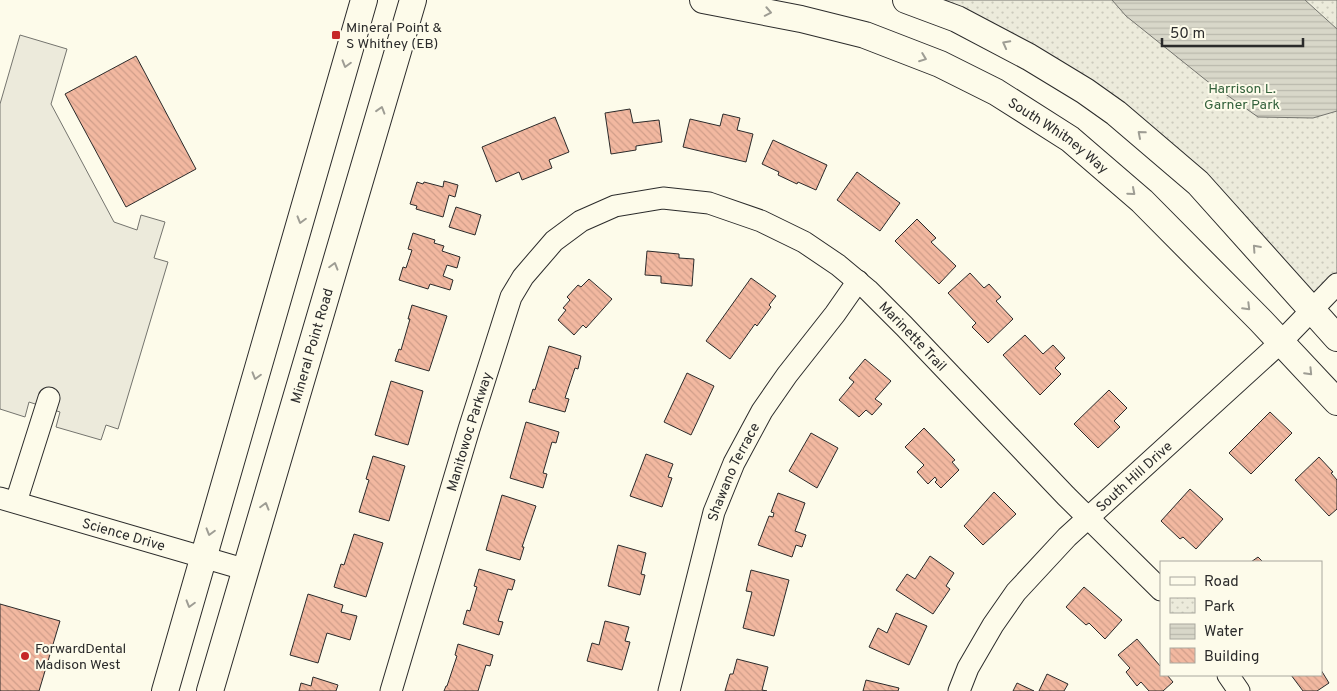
<svg xmlns="http://www.w3.org/2000/svg" width="1337" height="691" font-family="Overpass,sans-serif">
  <defs>
    <pattern id="park-dots" width="8" height="8" patternUnits="userSpaceOnUse" patternTransform="scale(1.25)"><rect width="8" height="8" fill="#ecebdb"/><path d="M2 2h.1M6 6h.1" fill="none" stroke="#cbcabc" stroke-width="1.8" stroke-linecap="round"/></pattern>
    <pattern id="water-rules" width="6" height="5" patternUnits="userSpaceOnUse" patternTransform="scale(1.25)"><rect width="6" height="5" fill="#d8d7c9"/><path d="M0 2.5h6" fill="none" stroke="#bab9ad"/></pattern>
    <pattern id="building-back-hatch" width="6" height="6" patternUnits="userSpaceOnUse" patternTransform="scale(1.25)"><rect width="6" height="6" fill="#f2b8a0"/><path d="M-1 5l2 2M0 0l6 6M5-1l2 2" fill="none" stroke="#d09e8a"/></pattern>
  </defs>
  <rect width="100%" height="100%" fill="#fdfbea"/>
  <!-- park -->
  <path fill="url(#park-dots)" stroke="#74746e" d="M906 0H1337V284L1311 311 1116 113Z"/>
  <!-- parking -->
  <path fill="#eceadb" stroke="#74746e" d="M20 35 67 49 51 104 114 222 137 230 141 215 165 222 154 258 168 262 118 429 106 425 101 440 56 427 60 412 29 402 25 417 0 409V104Z"/>
  <!-- water -->
  <path fill="url(#water-rules)" stroke="#74746e" d="M1112 0H1305L1337 29V111L1313 118 1258 117 1207 81 1126 16Z"/>
  <!-- building -->
  <g fill="url(#building-back-hatch)" stroke="#2b2b2b">
    <path d="M136 56 196 169 126 207 65 94Z"/>
    <path d="M630 109 633 123 659 120 662 142 636 146V150L611 154 605 113Z"/>
    <path d="M723 114 740 118 737 130 753 134 746 162 683 147 690 119 720 126Z"/>
    <path d="M555 117 569 152 549 160 552 168 522 180 519 172 496 182 482 147Z"/>
    <path d="M773 140 827 165 816 190 798 182 797 184 778 175 779 172 762 164Z"/>
    <path d="M857 172 900 203 880 231 837 200Z"/>
    <path d="M444 181 458 185 455 197 449 195 443 217 416 209 417 206 410 204 417 182 423 184 424 182 443 187Z"/>
    <path d="M456 207 481 215 475 235 449 227Z"/>
    <path d="M917 219 936 238 931 242 956 266 939 284 895 241Z"/>
    <path d="M413 233 435 240 434 243 444 246 442 251 460 257 457 268 447 265 443 276 453 280 450 290 430 284 428 289 399 280 403 267 406 268 412 250 408 249Z"/>
    <path d="M647 251 679 254V258L694 259 692 286 661 283V276L645 275Z"/>
    <path d="M970 273 984 288 989 284 1001 297 996 301 1013 319 988 343 972 327 976 323 948 293Z"/>
    <path d="M751 278 776 296 769 305 771 307 757 326 755 324 730 359 706 341Z"/>
    <path d="M589 279 612 299 586 328 583 325 574 335 558 320 566 310 563 308 570 300 567 297 578 285 581 287Z"/>
    <path d="M412 305 447 316 429 371 395 361 399 349 401 350 410 319H408Z"/>
    <path d="M1025 335 1043 354 1053 345 1065 358 1055 368 1061 374 1040 395 1003 355Z"/>
    <path d="M549 346 581 356 578 369 575 368 565 398 569 399 565 412 529 402 533 389 535 390Z"/>
    <path d="M865 359 891 381 875 399 882 404 872 415 866 410 859 417 839 400 854 382 849 378Z"/>
    <path d="M687 373 714 386 691 435 664 422Z"/>
    <path d="M391 381 423 391 408 445 375 435Z"/>
    <path d="M1109 390 1127 408 1114 421 1120 427 1098 448 1074 424Z"/>
    <path d="M1270 412 1292 433 1251 474 1229 453Z"/>
    <path d="M526 422 559 432 556 443 552 442 543 473 547 474 543 488 510 478Z"/>
    <path d="M924 428 955 460 952 462 959 470 941 488 935 482 937 480 935 477 928 484 917 472 924 465 905 447Z"/>
    <path d="M811 433 838 448 817 488 789 471Z"/>
    <path d="M646 454 673 464 668 477 672 478 662 507 630 496Z"/>
    <path d="M373 456 405 466 389 521 359 512 369 480 366 479Z"/>
    <path d="M1319 457 1333 472 1331 473 1337 480V509L1329 516 1295 480Z"/>
    <path d="M1190 489 1223 519 1196 549 1183 537 1180 539 1161 521Z"/>
    <path d="M994 492 1016 514 983 545 964 526Z"/>
    <path d="M778 493 805 503 795 531 806 535 802 547 796 545 792 557 758 545 769 516 773 517 774 513 771 512Z"/>
    <path d="M502 495 536 506 522 547H524L520 560 486 550Z"/>
    <path d="M354 534 383 543 366 597 334 587 341 564 344 565Z"/>
    <path d="M618 545 646 553 641 574 645 575 640 595 608 586Z"/>
    <path d="M930 556 954 573 946 586 950 589 933 614 896 590 907 574 915 579Z"/>
    <path d="M1258 557 1263 562H1251Z"/>
    <path d="M479 569 515 580 512 590 508 589 498 621 503 622 499 635 463 624 467 610 470 611 477 587 474 586Z"/>
    <path d="M751 570 789 580 774 636 743 628 752 592 746 591Z"/>
    <path d="M1084 587 1122 620 1105 639 1089 623 1086 625 1066 607Z"/>
    <path d="M308 594 343 605 341 612 357 616 350 640 327 633 318 663 290 655Z"/>
    <path d="M0 604 60 621 39 691H0Z"/>
    <path d="M896 613 927 626 909 665 869 647 878 628 887 633Z"/>
    <path d="M605 621 629 627 625 641 630 642 622 670 587 661 592 643 599 645Z"/>
    <path d="M1137 639 1161 667V675H1167L1173 682 1163 691H1149L1141 682 1137 686 1126 672 1130 668 1118 655Z"/>
    <path d="M458 644 493 655 490 666 486 665 478 691H444L446 686H447L457 656 455 655Z"/>
    <path d="M737 659 768 667 762 690 767 691H725L730 674H733Z"/>
    <path d="M1321 670 1329 683 1317 691H1303L1291 675H1321Z"/>
    <path d="M1047 674 1068 684 1064 691H1039Z"/>
    <path d="M313 677 338 685 336 691H299L301 683 311 686Z"/>
    <path d="M866 680 899 688 898 691H863Z"/>
    <path d="M1017 683 1034 691H1013Z"/>
  </g>
  <g fill="none" stroke-linecap="round" stroke-linejoin="round">
    <defs>
      <g id="minor">
        <path id="s1" d="M0 498 247 570"/>
        <path d="M16 502 49 398"/>
        <path d="M1228 675 1239 691"/>
        <path id="s2" d="M391 691 469 429 511 297 523 277 554 241 581 221 615 206 663 198 709 203 761 221 804 242 838 265 868 290 904 326 1066 496 1161 590"/>
        <path id="s3" d="M669 691 714 512 734 463 762 411 787 375 835 314 858 281"/>
        <path id="s4" d="M959 691 968 668 993 625 1016 592 1067 537 1280 343 1337 284"/>
      </g>
      <g id="major">
        <path id="s5" d="M703 0 801 19 865 35 940 64 996 92 1070 139 1142 201 1261 321 1337 402"/>
        <path d="M906 0 957 19 1029 57 1085 91 1116 113 1198 183 1337 338"/>
        <path d="M165 691 364 0"/>
        <path id="s6" d="M210 691 413 0"/>
      </g>
    </defs>
    <!-- minor casing -->
    <use href="#minor" stroke="#2b2b2b" stroke-width="23"/>
    <!-- major casing -->
    <use href="#major" stroke="#2b2b2b" stroke-width="28"/>
    <!-- minor -->
    <use href="#minor" stroke="#fdfbea" stroke-width="21"/>
    <!-- major -->
    <use href="#major" stroke="#fdfbea" stroke-width="26"/>
  </g>
  <!-- one-way arrows -->
  <defs><path id="oneway-chevron" d="M-2-3.5L2.5 0L-2 3.5" fill="none" stroke-width="1.6" stroke-linecap="round" stroke-linejoin="round" transform="scale(1.25)"/></defs>
  <g stroke="#9e9d94">
    <use href="#oneway-chevron" transform="translate(768 12) rotate(11)"/>
    <use href="#oneway-chevron" transform="translate(1006 44) rotate(-152)"/>
    <use href="#oneway-chevron" transform="translate(923 58) rotate(21)"/>
    <use href="#oneway-chevron" transform="translate(346 64) rotate(106)"/>
    <use href="#oneway-chevron" transform="translate(381 110) rotate(-73)"/>
    <use href="#oneway-chevron" transform="translate(1141 134) rotate(-139)"/>
    <use href="#oneway-chevron" transform="translate(1132 192) rotate(41)"/>
    <use href="#oneway-chevron" transform="translate(301 220) rotate(106)"/>
    <use href="#oneway-chevron" transform="translate(1256 248) rotate(-132)"/>
    <use href="#oneway-chevron" transform="translate(334 266) rotate(-74)"/>
    <use href="#oneway-chevron" transform="translate(1247 307) rotate(45)"/>
    <use href="#oneway-chevron" transform="translate(1309 372) rotate(46)"/>
    <use href="#oneway-chevron" transform="translate(256 376) rotate(106)"/>
    <use href="#oneway-chevron" transform="translate(265 506) rotate(-74)"/>
    <use href="#oneway-chevron" transform="translate(210 532) rotate(106)"/>
    <use href="#oneway-chevron" transform="translate(190 604) rotate(106)"/>
  </g>
  <!-- markers -->
  <g fill="#c62828" stroke="#fdfbea" stroke-width="2">
    <rect x="331" y="30" width="10" height="10" rx="2.5"/>
    <circle cx="25" cy="656" r="5"/>
  </g>
  <g text-anchor="middle" stroke-width="4" stroke-linejoin="round" paint-order="stroke">
    <!-- poi labels -->
    <g font-size="14" fill="#2b2b2b" stroke="#fdfbea" text-anchor="start">
      <text x="346" y="32">Mineral Point &amp;<tspan x="346" dy="16">S Whitney (EB)</tspan></text>
      <text x="35" y="653">ForwardDental<tspan x="35" dy="16">Madison West</tspan></text>
    </g>
    <!-- park labels -->
    <g font-size="14" fill="#34623c" stroke="#fdfbea">
      <text x="1242" y="93">Harrison L.<tspan x="1242" dy="16">Garner Park</tspan></text>
    </g>
    <!-- street labels -->
    <g font-size="14" fill="#2b2b2b" stroke="#fdfbea">
      <text dy="5" stroke="none"><textPath href="#s5" startOffset="385">South Whitney Way</textPath></text>
      <text dy="5" stroke="none"><textPath href="#s2" startOffset="896">Marinette Trail</textPath></text>
      <text dy="5" stroke="none"><textPath href="#s6" startOffset="360">Mineral Point Road</textPath></text>
      <text dy="5" stroke="none"><textPath href="#s2" startOffset="271">Manitowoc Parkway</textPath></text>
      <text dy="5" stroke="none"><textPath href="#s3" startOffset="229">Shawano Terrace</textPath></text>
      <text dy="5" stroke="none"><textPath href="#s4" startOffset="280">South Hill Drive</textPath></text>
      <text dy="5" stroke="none"><textPath href="#s1" startOffset="129">Science Drive</textPath></text>
    </g>
  </g>
  <!-- legend -->
  <rect x="1160" y="561" width="162" height="115" fill="#fdfbea" stroke="#a9a89e"/>
  <rect x="1170" y="577" width="25" height="8" fill="#fdfbea" stroke="#a9a89e"/>
  <text x="1204" y="586" font-size="15" fill="#2b2b2b">Road</text>
  <rect x="1170" y="598" width="25" height="15" fill="url(#park-dots)" stroke="#a9a89e"/>
  <text x="1204" y="611" font-size="15" fill="#2b2b2b">Park</text>
  <rect x="1170" y="624" width="25" height="15" fill="url(#water-rules)" stroke="#a9a89e"/>
  <text x="1204" y="636" font-size="15" fill="#2b2b2b">Water</text>
  <rect x="1170" y="648" width="25" height="15" fill="url(#building-back-hatch)" stroke="#a9a89e"/>
  <text x="1204" y="661" font-size="15" fill="#2b2b2b">Building</text>
  <!-- scale -->
  <path d="M1162 38v8h141v-8" fill="none" stroke="#2b2b2b" stroke-width="2.5"/>
  <text x="1170" y="38" font-size="15" fill="#2b2b2b" stroke="#fdfbea" stroke-width="4" paint-order="stroke">50 m</text>
</svg>
